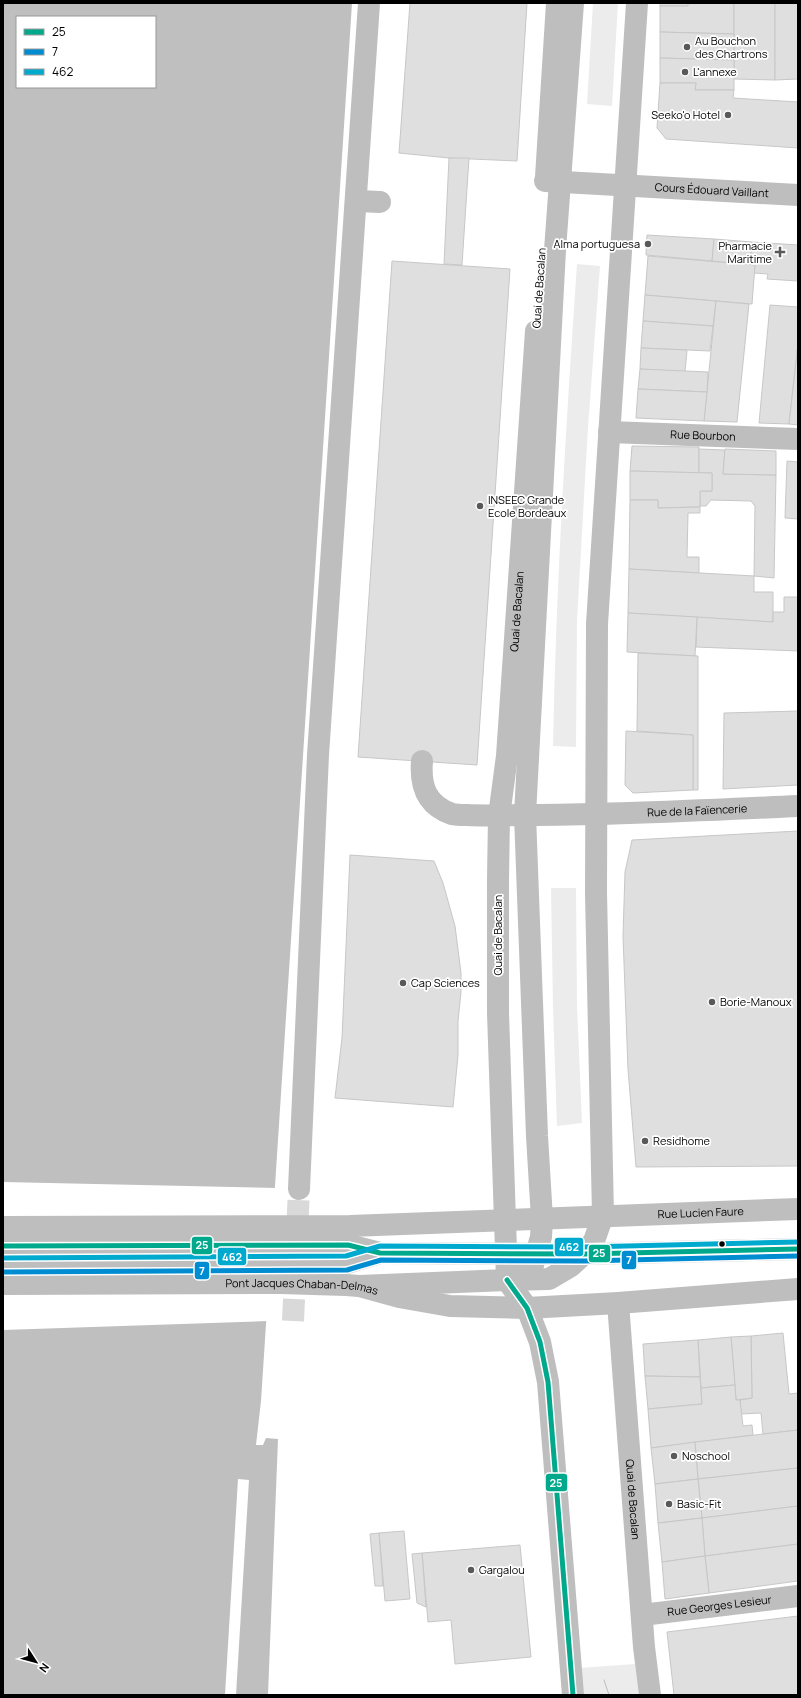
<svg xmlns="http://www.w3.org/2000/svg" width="801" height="1698" font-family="Manrope,sans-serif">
  <rect width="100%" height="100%" fill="#fff"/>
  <!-- green -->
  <g fill="#ececec">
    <path d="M593 3H618L612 106 587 104Z"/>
    <path d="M577 264 600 266 588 427 577 621 576 747 553 746C556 585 566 425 577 264Z"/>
    <path d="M551 888H576L577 1005 582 1123 557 1126 553 1008Z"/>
    <path d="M635 1664 639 1695H582L580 1668Z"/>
  </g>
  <!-- water -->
  <path fill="#bfbfbf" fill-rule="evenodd" d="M3 3H352L261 1401 256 1445H263L266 1438 278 1439 268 1695H3ZM17 17H155V87H17Z"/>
  <!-- pier -->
  <g fill="#fff">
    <path d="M3 1182 277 1188 268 1321 3 1330Z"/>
    <path d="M238 1479 249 1480 236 1695H225Z"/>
  </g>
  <!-- building -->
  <g fill="#dfdfdf" stroke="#c7c7c7">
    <path d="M410 3H527L517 161 449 158 399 153Z"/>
    <rect x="660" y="3" width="28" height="3"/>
    <path d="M688 3H734V34L660 32V6H688Z"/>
    <path d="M734 3H775V80L734 79Z"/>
    <path d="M775 3H798V79L775 80Z"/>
    <path d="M660 32 734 34V60L660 58Z"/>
    <path d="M660 58 734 60V90H695L696 83H660Z"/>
    <path d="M660 83H696L695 90H734L733 98 798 102V148L666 139 657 128Z"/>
    <path d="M449 158H469L462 265 444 264Z"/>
    <path d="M647 235 714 239 712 261 646 255Z"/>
    <path d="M714 239 752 242 750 265 712 261Z"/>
    <path d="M752 242 798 245V281L767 279 768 274 754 273 755 265H750Z"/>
    <path d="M648 256 755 265 752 304 645 295Z"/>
    <path d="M392 261 510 269 477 765 358 757Z"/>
    <path d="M645 295 716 301 713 326 643 321Z"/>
    <path d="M716 301 749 304 737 422 704 421Z"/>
    <path d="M770 305 798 307V344L789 424 759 423Z"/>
    <path d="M643 321 713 326 710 351 641 348Z"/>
    <path d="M798 344V425L789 424Z"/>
    <path d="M641 348 687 350 685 372 640 369Z"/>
    <path d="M640 369 708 372 707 392 638 389Z"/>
    <path d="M638 389 707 392 704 421 636 418Z"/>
    <path d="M632 446 699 447V473L630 471Z"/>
    <path d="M699 449 725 450 723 474 776 475 774 578 754 576 755 506 751 501 711 500 706 506H700V491H712V473H699Z"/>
    <path d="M725 449 776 451V475L723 474Z"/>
    <path d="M787 461 798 462V519L785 518Z"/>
    <path d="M630 471 712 473V491H700V507L658 508V500H630Z"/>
    <path d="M630 500H658V508L700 507V513H688L687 557H699V573L629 569Z"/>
    <path d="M629 569 754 576V592H773V622L628 613Z"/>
    <path d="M784 597H798V651L696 647 697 617 773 622V612H784Z"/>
    <path d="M628 613 697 617 695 656 627 652Z"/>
    <path d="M638 653 698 656V790H693V735L637 731Z"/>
    <path d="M798 711V785L723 789 724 713Z"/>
    <path d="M626 731 693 735V790L633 793 625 785Z"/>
    <path d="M798 831V1166L636 1167 628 1069 623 936 625 872 632 840Z"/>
    <path d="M350 855 434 861 443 883 455 926 461 973V992L458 1021V1055L453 1107 335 1098 342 1038Z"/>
    <path d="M783 1333 789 1394 798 1393V1430L763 1434 761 1413 741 1414 740 1400 752 1398 751 1336Z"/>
    <path d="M751 1336 752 1398 736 1400 731 1337Z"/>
    <path d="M731 1337 735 1385 701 1388 698 1340Z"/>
    <path d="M698 1340 700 1377 645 1376 643 1344Z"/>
    <path d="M645 1376 700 1377 702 1404 648 1409Z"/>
    <path d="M735 1385 736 1400H740L743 1426 752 1425 753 1435 651 1448 648 1409 702 1404 701 1388Z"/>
    <path d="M798 1430V1468L698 1479 695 1442Z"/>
    <path d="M695 1442 698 1479 655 1484 651 1448Z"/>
    <path d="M798 1468V1506L702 1518 698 1479Z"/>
    <path d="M698 1479 702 1518 658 1523 655 1484Z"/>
    <path d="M798 1506V1544L705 1556 702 1518Z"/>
    <path d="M702 1518 705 1556 662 1562 658 1523Z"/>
    <path d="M404 1531 410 1599 385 1601 379 1533Z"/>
    <path d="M379 1533 383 1586H375L370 1534Z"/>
    <path d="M798 1544V1581L709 1593 705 1556Z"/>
    <path d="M520 1545 531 1657 455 1664 451 1620 428 1622 422 1553Z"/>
    <path d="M422 1553 426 1607 417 1603 412 1554Z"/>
    <path d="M705 1556 709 1593 665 1599 662 1562Z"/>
    <path d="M798 1616V1695H674L667 1632Z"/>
  </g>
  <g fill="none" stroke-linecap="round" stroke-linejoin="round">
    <!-- minor-tunnel -->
    <path stroke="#d9d9d9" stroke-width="22" stroke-dasharray="22 11" stroke-linecap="butt" d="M293 1321 299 1189"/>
    <!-- minor -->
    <g stroke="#bebebe" stroke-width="22">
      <path id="s1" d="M545 181 798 195"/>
      <path d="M357 201 380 202"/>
      <path id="s2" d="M609 432 798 439"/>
      <path id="s3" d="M422 761C420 786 426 805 452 814 456 815 462 815 467 815 487 816 507 815 527 815 618 815 708 810 798 806"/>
      <path d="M299 1189 318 755 369 3"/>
      <path d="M3 1246 348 1245 380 1253 584 1254 798 1249"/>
      <path d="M3 1265 347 1263 380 1253"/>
      <path d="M507 1280 549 1279 571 1266 584 1254 594 1241 603 1215 596 893 597 624 637 3"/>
      <path id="s4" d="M618 1303 644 1647 650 1695"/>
      <path d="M527 1308 540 1342 548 1382 573 1695"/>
      <path id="s5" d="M642 1615 798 1596"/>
    </g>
    <!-- major -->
    <g stroke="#bebebe" stroke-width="22">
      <path d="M546 177 557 3"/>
      <path id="s6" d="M3 1227 350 1226 798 1209"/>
      <path id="s7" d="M3 1284 280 1283 346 1285 359 1286 399 1297 450 1306 527 1308 618 1303 798 1289"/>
      <path d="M359 1286 507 1280 525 1272 533 1265 541 1237 542 1219 537 1136 525 815 555 250 573 3"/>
      <path id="s8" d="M527 1308 507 1280 498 1013V880L499 816 507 756 536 331"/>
    </g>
    <!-- tram -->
    <path stroke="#bebebe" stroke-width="1" d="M604 1680 609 1695"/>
    <defs>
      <g id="bus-1">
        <path d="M3 1246 348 1245 380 1253 584 1254 798 1249"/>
        <path d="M507 1280 527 1308 540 1342 548 1382 573 1695"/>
      </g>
      <path id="bus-2" d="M3 1272 347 1270 381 1260 584 1261 798 1256"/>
      <path id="bus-3" d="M3 1258 346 1256 380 1246 584 1247 798 1242"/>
    </defs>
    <!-- bus-1 casing -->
    <use href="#bus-1" stroke="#fff" stroke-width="8"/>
    <!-- bus-2 casing -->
    <use href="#bus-2" stroke="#fff" stroke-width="8"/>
    <!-- bus-3 casing -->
    <use href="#bus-3" stroke="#fff" stroke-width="8"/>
    <!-- bus-1 -->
    <use href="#bus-1" stroke="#00a98b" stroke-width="5"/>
    <!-- bus-2 -->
    <use href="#bus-2" stroke="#008cd0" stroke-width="5"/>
    <!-- bus-3 -->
    <use href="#bus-3" stroke="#00a9ce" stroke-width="5"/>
  </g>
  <!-- markers -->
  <g fill="#595959" stroke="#fff" stroke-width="1.5">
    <circle cx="687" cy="47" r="4"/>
    <circle cx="685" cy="72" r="4"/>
    <circle cx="728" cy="115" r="4"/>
    <circle cx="648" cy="244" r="4"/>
    <path d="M778 246h4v4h4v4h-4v4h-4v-4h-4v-4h4z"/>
    <circle cx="480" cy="506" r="4"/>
    <circle cx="403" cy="983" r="4"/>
    <circle cx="712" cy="1002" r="4"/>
    <circle cx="645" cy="1141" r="4"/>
    <circle cx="674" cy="1456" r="4"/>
    <circle cx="669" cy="1504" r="4"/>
    <circle cx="471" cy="1570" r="4"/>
  </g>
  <circle fill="#000" stroke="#fff" stroke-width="1.5" cx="722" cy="1244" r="3.5"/>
  <g text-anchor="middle" stroke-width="3.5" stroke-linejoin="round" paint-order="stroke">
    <!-- poi labels -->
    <g font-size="11" fill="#000" stroke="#fff" text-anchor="start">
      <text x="695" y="45">Au Bouchon<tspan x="695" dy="13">des Chartrons</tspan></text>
      <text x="693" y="76">L'annexe</text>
      <text x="720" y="119" text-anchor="end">Seeko'o Hotel</text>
      <text x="640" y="248" text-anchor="end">Alma portuguesa</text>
      <text x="772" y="250" text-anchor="end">Pharmacie<tspan x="772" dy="13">Maritime</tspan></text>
      <text x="488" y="504">INSEEC Grande<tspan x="488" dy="13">Ecole Bordeaux</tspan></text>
      <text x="411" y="987">Cap Sciences</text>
      <text x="720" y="1006">Borie-Manoux</text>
      <text x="653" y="1145">Residhome</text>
      <text x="682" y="1460">Noschool</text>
      <text x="677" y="1508">Basic-Fit</text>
      <text x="479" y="1574">Gargalou</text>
    </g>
    <!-- street labels -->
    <g font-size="11" fill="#000" stroke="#fff">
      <text dy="4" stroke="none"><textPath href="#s1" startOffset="167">Cours Édouard Vaillant</textPath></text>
      <text transform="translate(539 288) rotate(-86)" y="4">Quai de Bacalan</text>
      <text dy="4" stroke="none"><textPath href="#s2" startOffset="94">Rue Bourbon</textPath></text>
      <text dy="4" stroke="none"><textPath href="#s8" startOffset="704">Quai de Bacalan</textPath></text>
      <text dy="4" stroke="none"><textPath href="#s3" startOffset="312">Rue de la Faïencerie</textPath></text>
      <text transform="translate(498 935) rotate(-90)" y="4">Quai de Bacalan</text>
      <text dy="4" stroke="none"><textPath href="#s6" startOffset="698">Rue Lucien Faure</textPath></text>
      <text dy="4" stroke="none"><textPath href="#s7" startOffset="299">Pont Jacques Chaban-Delmas</textPath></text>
      <text dy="4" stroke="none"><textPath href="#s4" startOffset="197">Quai de Bacalan</textPath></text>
      <text dy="4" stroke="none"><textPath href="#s5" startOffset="78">Rue Georges Lesieur</textPath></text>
    </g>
  </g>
  <g stroke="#fff" stroke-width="1.5">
    <rect x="191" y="1236" width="22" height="19" rx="4" fill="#00a98b"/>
    <rect x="554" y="1237" width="30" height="20" rx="4" fill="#00a9ce"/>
    <rect x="588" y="1244" width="23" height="19" rx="4" fill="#00a98b"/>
    <rect x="217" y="1247" width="30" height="19" rx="4" fill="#00a9ce"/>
    <rect x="621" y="1250" width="16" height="20" rx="4" fill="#008cd0"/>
    <rect x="194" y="1261" width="16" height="19" rx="4" fill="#008cd0"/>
    <rect x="545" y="1473" width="23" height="19" rx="4" fill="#00a98b"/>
  </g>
  <g font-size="11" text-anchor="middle" font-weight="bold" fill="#fff">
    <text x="202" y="1249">25</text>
    <text x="569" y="1251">462</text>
    <text x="599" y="1257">25</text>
    <text x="232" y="1261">462</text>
    <text x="629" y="1264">7</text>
    <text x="202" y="1275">7</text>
    <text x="556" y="1487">25</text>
  </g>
  <!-- border -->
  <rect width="801" height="1698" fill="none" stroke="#000000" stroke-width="8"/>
  <!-- legend -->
  <rect x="16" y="16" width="140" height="72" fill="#ffffff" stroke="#999999"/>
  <rect x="24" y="29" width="20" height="6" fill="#00a98b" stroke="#999999"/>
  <text x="52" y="36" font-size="12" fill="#000000">25</text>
  <rect x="24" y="49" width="20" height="6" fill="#008cd0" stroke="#999999"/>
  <text x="52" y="56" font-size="12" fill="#000000">7</text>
  <rect x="24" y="69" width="20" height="6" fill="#00a9ce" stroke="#999999"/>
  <text x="52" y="76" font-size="12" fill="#000000">462</text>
  <!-- north arrow -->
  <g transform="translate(36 1662) rotate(126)" stroke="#ffffff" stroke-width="3" paint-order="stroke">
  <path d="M0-3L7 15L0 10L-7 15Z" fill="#000000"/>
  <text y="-6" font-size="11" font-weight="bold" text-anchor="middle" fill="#000000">N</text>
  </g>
</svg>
